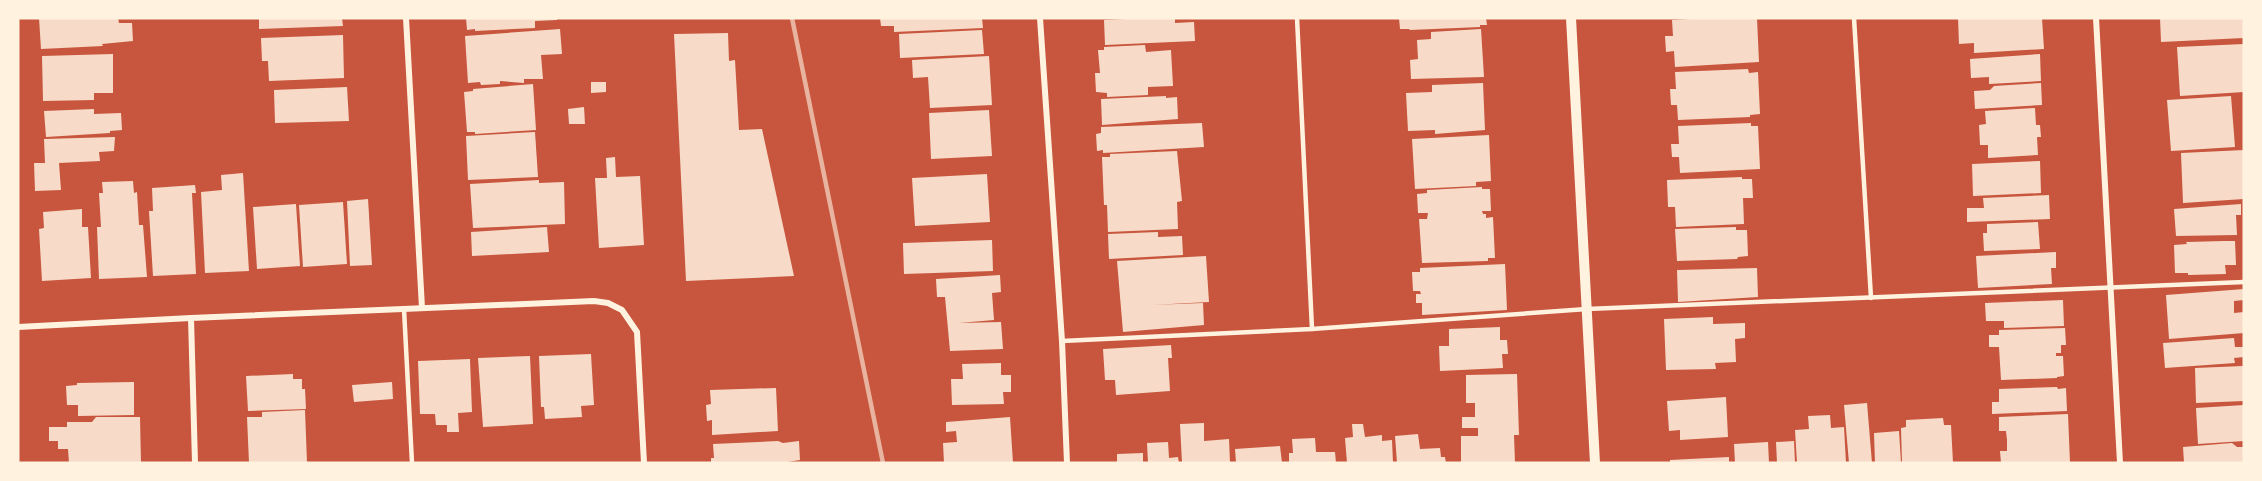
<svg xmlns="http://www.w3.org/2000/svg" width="2262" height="481" font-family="'PT Sans',sans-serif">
  <rect width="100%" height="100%" fill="#c8553d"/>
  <!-- building -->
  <g fill="#f7dbc8">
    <path d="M39 18H118L119 23H132L133 41 102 44 103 46 41 49Z"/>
    <path d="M259 18H342L343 26 259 29Z"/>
    <path d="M466 18H557V20L535 21V28L475 31V29L467 30Z"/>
    <path d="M880 18H982L983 28 894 32V26H881Z"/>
    <path d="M1147 18H1175V23L1194 22 1195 41 1105 45 1104 20Z"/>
    <path d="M1399 18H1486L1487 25H1480V27L1410 30 1409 29H1400Z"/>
    <path d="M1708 18H1757L1759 62 1675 67 1674 51 1666 52 1665 36H1673L1672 20Z"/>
    <path d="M1958 18H2042L2044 49 1974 53V43L1959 44Z"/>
    <path d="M2160 18H2244V38L2161 42Z"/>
    <path d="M560 29 562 54 541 55 543 79H524V83L500 81V84L481 85 480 82 468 83 465 36Z"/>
    <path d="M1481 29 1484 77 1411 79 1410 60 1418 59 1417 40 1431 39V32Z"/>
    <path d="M982 30 984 54 900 58 899 34Z"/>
    <path d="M728 33 729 61 735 60 739 130 762 129 794 276 686 281 674 34Z"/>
    <path d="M343 35 344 78 269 81 268 61H262L261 38Z"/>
    <path d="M2244 44V92L2180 96 2177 47Z"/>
    <path d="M1145 45 1146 52 1171 50 1173 86 1148 87V95L1107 97V93L1096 92 1095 73H1100L1098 50H1104V47Z"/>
    <path d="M113 54V93H94V100L43 101 42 56Z"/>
    <path d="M2040 54 2041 81 1989 84V77L1971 78 1970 59Z"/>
    <path d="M989 56 992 105 930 108 928 77 913 78 912 60Z"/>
    <path d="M1748 69 1749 73 1758 72 1760 114 1750 115V117L1678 120 1677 105H1671L1670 89H1676L1675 72Z"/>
    <path d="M591 82H606V92L591 93Z"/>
    <path d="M1483 83 1485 130 1435 134V130L1408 131 1406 93 1432 92V85Z"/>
    <path d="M2041 83 2042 105 1975 109 1974 91 1990 90 1994 86Z"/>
    <path d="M533 84 536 130 475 134V132H467L464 92 473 91V89Z"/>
    <path d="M347 87 349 121 275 123 274 90Z"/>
    <path d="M1166 96V98L1177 97 1178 119 1102 125 1101 99Z"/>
    <path d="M2231 96 2235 147 2171 151 2167 100Z"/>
    <path d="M584 107 585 124H569L568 109Z"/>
    <path d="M2035 108 2036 125H2040L2041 137H2037L2038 155 1988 158V145H1980L1979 125 1986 124 1985 111Z"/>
    <path d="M94 109V114L121 113 122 130 110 131V133L46 137 44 111Z"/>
    <path d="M989 110 992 156 931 159 929 113Z"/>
    <path d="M1202 123 1204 147 1103 153V150L1097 151 1096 134 1101 133V127Z"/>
    <path d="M1751 123V126H1758L1760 169 1680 173 1679 157H1672L1671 144H1679L1678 126Z"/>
    <path d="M535 132 538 177 468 180 466 136Z"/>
    <path d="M1489 135 1491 181 1476 182V186L1415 189 1412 139Z"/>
    <path d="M115 137 114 151 99 152 100 161 59 163 61 190 35 191 34 163H45L44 139Z"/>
    <path d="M2244 150V199L2183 203 2181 153Z"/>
    <path d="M1177 151 1182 201 1177 202 1178 229 1108 232 1107 205H1104L1102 157H1110V154Z"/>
    <path d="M615 157 616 177 640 176 644 245 599 248 595 178H607L606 158Z"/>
    <path d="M2040 161 2041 193 1973 196 1972 164Z"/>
    <path d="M243 173 249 271 205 273 201 192 222 190 221 175Z"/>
    <path d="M987 174 990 222 915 226 912 178Z"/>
    <path d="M1742 177V179H1752L1753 198H1743L1744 224 1676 227 1675 207H1668L1667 180Z"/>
    <path d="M539 180V183L564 182 565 224 473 228 470 184Z"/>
    <path d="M133 181 134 193 137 192 139 225H143L147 277 99 279 97 227H101L99 193H103L102 182Z"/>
    <path d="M195 185 196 193H192L196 274 153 276 149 211H153L152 188Z"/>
    <path d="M1482 187V189H1490L1491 211H1482L1483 214H1486V218L1493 217 1495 258H1488V261L1422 263 1419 219H1427L1428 213H1418L1417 194 1427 193V190Z"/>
    <path d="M2049 195 2050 219 1967 222V208H1984L1983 198Z"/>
    <path d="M368 199 372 265 350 266 347 201Z"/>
    <path d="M343 202 347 264 303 267 299 205Z"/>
    <path d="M296 204 300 266 257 269 253 207Z"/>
    <path d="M2241 204V215H2236L2237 235 2176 236 2174 209Z"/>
    <path d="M82 209V227H88L91 278 42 281 39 229 44 228 43 212Z"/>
    <path d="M2038 222 2040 249 1984 251 1983 233H1987V224Z"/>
    <path d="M547 227 549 252 472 256 471 232Z"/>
    <path d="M1736 227V230H1747L1748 256 1738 257 1737 259 1677 261 1675 229Z"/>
    <path d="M1158 232V237L1182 236 1183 255 1109 259 1108 234Z"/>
    <path d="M992 240 993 271 904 274 903 243Z"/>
    <path d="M2224 241H2235L2236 265H2225L2226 274 2188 275V273H2175L2174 245 2187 244 2186 242Z"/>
    <path d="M2056 252V268H2051L2052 284 1978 288 1976 256Z"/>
    <path d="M1206 256 1209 302 1151 305 1203 303 1204 325 1123 332 1117 261Z"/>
    <path d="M1505 264 1507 310 1422 315V303H1416V294H1421L1420 291H1413L1412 272H1420V268Z"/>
    <path d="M1757 268 1758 297 1678 302 1677 270Z"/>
    <path d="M1000 275 1001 292 992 293 994 320 959 323 1001 322 1003 349 950 351 945 297H937L936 279Z"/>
    <path d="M2244 289V300L2234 301V313L2244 312V333L2169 339 2166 295Z"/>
    <path d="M2063 300 2064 326 2004 328V321H1986L1985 303Z"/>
    <path d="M1713 317V324L1745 323V338L1735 339 1736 362 1715 363 1716 369 1666 370 1664 319Z"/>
    <path d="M1500 327V340H1507L1508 354H1502L1503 368 1440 371 1439 346H1449V329Z"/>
    <path d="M2065 328 2066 345H2061V353H2056V356H2063L2064 376 2057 377V378L2001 380 1999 347H1989V335H1999V330Z"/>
    <path d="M2234 338 2235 347H2244V357L2234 358 2235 363 2165 368 2163 343Z"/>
    <path d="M1171 345 1172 358H1168L1170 391 1116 395 1115 380H1105L1103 349Z"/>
    <path d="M591 354 594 405 581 406 582 417 545 419 544 407H541L539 356Z"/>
    <path d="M530 356 533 424 483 427 478 358Z"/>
    <path d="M470 359 472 412 458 413 459 432H447V425H436L435 414H420L418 361Z"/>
    <path d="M1001 363V375H1011V392H1003L1004 404 952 405 951 379H963L962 364Z"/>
    <path d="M2243 366 2244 401 2196 403 2195 368Z"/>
    <path d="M293 374V379H302V389H305L306 409 248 411 246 376Z"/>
    <path d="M1517 374 1519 435H1514L1515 463H1461V436H1478V428H1462V417H1475V403H1466V375Z"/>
    <path d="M134 382V415L78 416V405H67L66 386 77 385V383Z"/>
    <path d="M392 382 393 399 354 402 352 385Z"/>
    <path d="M2057 387 2058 389 2066 388 2067 411 1992 414V402H1999V389Z"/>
    <path d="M776 388 778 431 712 435V420L707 421 706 405 711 404 710 390Z"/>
    <path d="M1726 397 1728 437 1680 440V430L1669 431 1667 401Z"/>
    <path d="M1867 403 1872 463H1849L1844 405Z"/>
    <path d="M2244 405V441L2198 444 2196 408Z"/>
    <path d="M305 410 307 463H249L247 417H262V412Z"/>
    <path d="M2068 414 2070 463H2001L2000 451H2007V440L2006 431H1999V417Z"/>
    <path d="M1830 415 1831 428 1844 427 1846 463H1797L1795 430 1809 429 1808 416Z"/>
    <path d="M96 417H140L141 463H69L68 449H58V441H49V427H67V422H92Z"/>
    <path d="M1010 417 1013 463H944L943 443 957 442 956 431 946 432V422Z"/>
    <path d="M1943 418 1944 425H1951L1953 463H1902L1901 428 1906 427V420Z"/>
    <path d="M1204 423V441L1229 439 1230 463H1182L1180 424Z"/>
    <path d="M1352 424H1363L1365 437 1382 435V441L1392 440 1393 463H1347L1345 438 1353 437Z"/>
    <path d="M1899 431 1901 463H1875L1874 433Z"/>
    <path d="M1418 434 1420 449 1440 448 1441 457H1445L1446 463H1397L1395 436Z"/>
    <path d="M1315 438 1316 452H1335L1336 463H1289V453H1293L1292 439Z"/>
    <path d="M778 441 783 443 799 441 800 460 781 463H711V458H714L713 444Z"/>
    <path d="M1794 441 1795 463H1777L1776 442Z"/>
    <path d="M1168 442 1169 458 1178 457 1179 463H1148L1147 443Z"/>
    <path d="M1768 442 1769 463H1735L1734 444Z"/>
    <path d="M2232 443 2237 447H2244V463H2184L2183 447Z"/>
    <path d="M1280 446 1282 463H1236L1235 449Z"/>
    <path d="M1143 453V463H1117V454Z"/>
    <path d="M1729 457V463H1670V460Z"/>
  </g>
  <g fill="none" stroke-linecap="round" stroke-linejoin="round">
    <!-- service -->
    <g stroke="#fff3e0" stroke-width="4.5">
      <path d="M1297 18 1312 329"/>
      <path d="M1854 18 1871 298"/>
      <path d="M404 309 412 463"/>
      <path d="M1062 341 1312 329 1587 309 2244 282"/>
    </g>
    <!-- minor -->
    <g stroke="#fff3e0" stroke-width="6">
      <path d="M406 18 422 308"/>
      <path d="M1040 18 1062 341 1067 463"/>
      <path d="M2096 18 2120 463"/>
      <path d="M191 318 195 463"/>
      <path d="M18 327 191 318 594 301 608 303 622 310 637 332 644 463"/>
    </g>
    <!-- tertiary -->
    <path stroke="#fff3e0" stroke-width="10" d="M1571 18 1595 463"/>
    <!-- rail -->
    <path stroke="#e9b49f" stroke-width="4.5" d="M792 18 883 463"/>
  </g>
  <!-- border -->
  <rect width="2262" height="481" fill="none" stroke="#fff3e0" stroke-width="39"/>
</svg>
